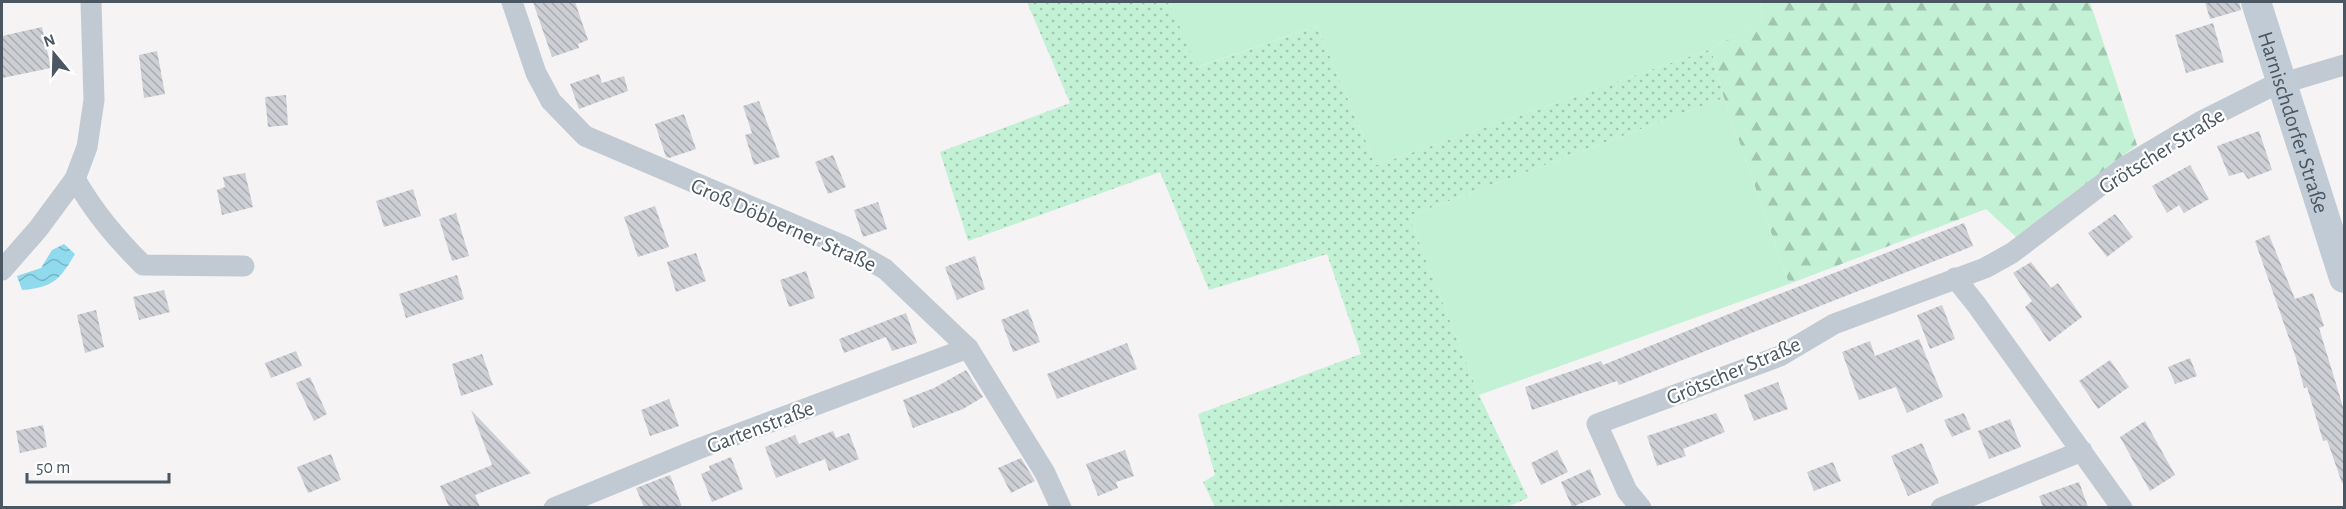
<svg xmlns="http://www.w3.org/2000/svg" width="2346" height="509" font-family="'Alegreya Sans',sans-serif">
  <defs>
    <pattern id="grass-dots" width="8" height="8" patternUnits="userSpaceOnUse" patternTransform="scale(1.5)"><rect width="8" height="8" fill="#c3f1d5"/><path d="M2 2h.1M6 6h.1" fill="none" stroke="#a0c6b0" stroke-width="1.8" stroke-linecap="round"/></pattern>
    <pattern id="forest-firs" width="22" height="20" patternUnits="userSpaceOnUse" patternTransform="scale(1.5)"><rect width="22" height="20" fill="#c3f1d5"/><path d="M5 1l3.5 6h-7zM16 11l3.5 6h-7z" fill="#a0c6b0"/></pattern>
    <pattern id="water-waves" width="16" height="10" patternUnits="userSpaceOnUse" patternTransform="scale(1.5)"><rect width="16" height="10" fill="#90daee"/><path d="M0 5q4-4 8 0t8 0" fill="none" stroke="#78b4c4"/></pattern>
    <pattern id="building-back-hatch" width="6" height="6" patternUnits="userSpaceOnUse" patternTransform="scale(1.5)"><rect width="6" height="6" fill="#cdcfd5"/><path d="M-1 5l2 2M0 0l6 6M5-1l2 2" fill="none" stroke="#a8abb0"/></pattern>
  </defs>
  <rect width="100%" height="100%" fill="#f5f3f3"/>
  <!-- grass -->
  <path fill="url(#grass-dots)" d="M1027 2H1169L1198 67 1317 26 1376 165 1711 49 1724 98 1409 216 1479 395 1528 498 1507 507H1215L1203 482 1215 475 1198 414 1361 354 1327 254 1209 290 1160 172 968 241 940 152 1070 103Z"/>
  <!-- forest -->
  <path fill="url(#forest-firs)" d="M1760 2H2090L2137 145 2016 237 1986 209 1789 284 1724 98 1711 49 1763 19Z"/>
  <!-- garden -->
  <g fill="#c3f1d5">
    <path d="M1169 2H1760L1763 19 1711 49 1376 165 1317 26 1197 67Z"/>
    <path d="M1724 98 1789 284 1479 395 1409 216Z"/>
  </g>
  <!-- water -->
  <path fill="url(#water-waves)" d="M64 244 75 254C59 281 53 287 22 290L17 276 41 268 52 250Z"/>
  <!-- building -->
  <g fill="url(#building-back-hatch)">
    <path d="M533 2H575L588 40 578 44 579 48 552 57Z"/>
    <path d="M2205 2H2239L2241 10 2210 19Z"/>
    <path d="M2213 23 2224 62 2186 73 2175 35Z"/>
    <path d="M42 27 51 68 2 78V36Z"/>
    <path d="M157 51 165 94 144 98 139 55Z"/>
    <path d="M599 74 602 83 624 76 628 91 579 109 570 84Z"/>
    <path d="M286 95 288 125 268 127 265 97Z"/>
    <path d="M759 101 780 157 754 165 745 135 752 133 743 106Z"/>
    <path d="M684 114 696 149 669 158 666 157 655 124Z"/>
    <path d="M2259 131 2272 170 2248 179 2243 172 2229 176 2217 146Z"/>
    <path d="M833 155 846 187 828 194 815 162Z"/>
    <path d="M2190 165 2209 199 2184 213 2179 205 2167 213 2152 186Z"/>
    <path d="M245 173 253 207 222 215 217 190 225 187 223 177Z"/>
    <path d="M413 189 421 216 384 227 376 201Z"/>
    <path d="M878 202 887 229 863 237 854 210Z"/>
    <path d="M655 206 669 247 638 257 624 217Z"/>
    <path d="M456 213 469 256 452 261 439 219Z"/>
    <path d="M2115 214 2133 237 2107 257 2088 233Z"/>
    <path d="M1964 223 1973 246 1619 385 1617 381 1532 410 1525 387 1601 361 1603 365 1751 305Z"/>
    <path d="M2269 235 2295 299 2313 293 2324 326 2319 328 2344 410V483H2342L2327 440 2323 441 2307 387 2304 388 2296 358 2255 241Z"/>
    <path d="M696 253 706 281 676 292 667 262Z"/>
    <path d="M975 256 985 289 957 300 945 267Z"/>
    <path d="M2031 262 2051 288 2058 283 2082 317 2049 342 2025 307 2032 301 2013 273Z"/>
    <path d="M806 271 815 298 789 307 780 280Z"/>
    <path d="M457 275 464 299 406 318 399 294Z"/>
    <path d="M164 290 170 312 139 320 133 297Z"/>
    <path d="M1942 305 1955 339 1930 349 1917 315Z"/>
    <path d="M1028 309 1040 342 1013 352 1001 320Z"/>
    <path d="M96 310 104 347 85 353 77 315Z"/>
    <path d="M906 313 917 343 892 351 886 337 844 353 839 339Z"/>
    <path d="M1919 339 1943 397 1907 413 1896 387 1859 400 1842 352 1870 341 1875 356Z"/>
    <path d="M1127 343 1137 369 1057 399 1047 374Z"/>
    <path d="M296 351 302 366 271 378 265 363Z"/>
    <path d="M482 354 493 385 461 396 452 364Z"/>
    <path d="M2190 358 2197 376 2175 384 2168 367Z"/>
    <path d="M2110 360 2129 387 2098 409 2079 381Z"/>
    <path d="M966 370 983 397 963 409 913 428 903 400 934 388Z"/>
    <path d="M310 377 327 414 314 421 296 383Z"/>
    <path d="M1778 382 1788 409 1754 421 1744 395Z"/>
    <path d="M669 399 679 426 650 436 641 410Z"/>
    <path d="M471 410 531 473 475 495 480 507H449L440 486 492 465Z"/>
    <path d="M1716 413 1725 432 1683 449 1686 456 1657 466 1647 436Z"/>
    <path d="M1964 413 1971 429 1952 437 1944 420Z"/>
    <path d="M2010 419 2021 447 1989 459 1978 431Z"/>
    <path d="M2145 421 2175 475 2150 491 2120 437Z"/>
    <path d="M43 425 47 447 20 453 16 431Z"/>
    <path d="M833 431 836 438 849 433 859 459 829 471 825 459 776 478 765 447 795 435 799 444Z"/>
    <path d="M1922 443 1939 483 1908 496 1891 456Z"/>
    <path d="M1125 450 1134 476 1116 482 1118 488 1098 496 1086 464Z"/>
    <path d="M1557 450 1568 472 1541 485 1531 463Z"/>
    <path d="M331 454 341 480 308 493 297 467Z"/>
    <path d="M731 457 743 489 712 502 701 474 710 470 709 466Z"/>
    <path d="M1021 458 1035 481 1011 493 998 468Z"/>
    <path d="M1833 462 1841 481 1814 491 1807 472Z"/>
    <path d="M1590 469 1601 495 1572 507 1561 482Z"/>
    <path d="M670 475 682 507H644L636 488Z"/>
    <path d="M2079 482 2088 507H2043L2039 496Z"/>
  </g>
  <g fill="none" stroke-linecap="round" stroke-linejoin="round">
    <!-- street -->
    <g stroke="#c1cad2" stroke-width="21">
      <path d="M512 2 536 73 551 101 585 136 846 247 885 269 968 348 1045 473 1061 508"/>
      <path d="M75 179C95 213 115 237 143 265L244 266"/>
      <path d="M2 270 38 229 75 179 87 147 94 100 91 2"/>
      <path d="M1955 278 1976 304 2122 508"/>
      <path d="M554 508 698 449 968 348"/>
      <path d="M1641 508 1627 491 1597 424 1780 356 1834 324 1985 268 2012 253 2126 166 2200 122 2270 87 2344 65"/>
      <path d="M1941 508 2082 451"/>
    </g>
    <!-- secondary -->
    <path stroke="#c1cbd6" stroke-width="30" id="s1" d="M2256 2 2344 278"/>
  </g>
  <g text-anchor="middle" stroke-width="4.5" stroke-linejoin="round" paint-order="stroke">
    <!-- street labels -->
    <g font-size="22" fill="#4a5661" stroke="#fff">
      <text dy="8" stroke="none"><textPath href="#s1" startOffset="126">Harnischdorfer Straße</textPath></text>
      <text transform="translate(2161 150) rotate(-32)" y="8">Grötscher Straße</text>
      <text transform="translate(784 224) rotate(24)" y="8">Groß Döbberner Straße</text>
      <text transform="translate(1733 370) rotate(-23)" y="8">Grötscher Straße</text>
      <text transform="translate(760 426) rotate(-21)" y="8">Gartenstraße</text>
    </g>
  </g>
  <!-- border -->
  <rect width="2346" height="509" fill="none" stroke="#4a5661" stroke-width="6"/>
  <!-- north arrow -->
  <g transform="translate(54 54) rotate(341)" stroke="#ffffff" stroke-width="4.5" paint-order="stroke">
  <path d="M0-4.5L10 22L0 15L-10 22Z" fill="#4a5661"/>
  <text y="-9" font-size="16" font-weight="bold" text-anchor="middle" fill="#4a5661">N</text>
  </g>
  <!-- scale -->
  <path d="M27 473v9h142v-9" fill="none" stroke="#4a5661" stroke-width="3"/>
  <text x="36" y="473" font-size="18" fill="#4a5661" stroke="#ffffff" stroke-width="4.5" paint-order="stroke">50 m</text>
</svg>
